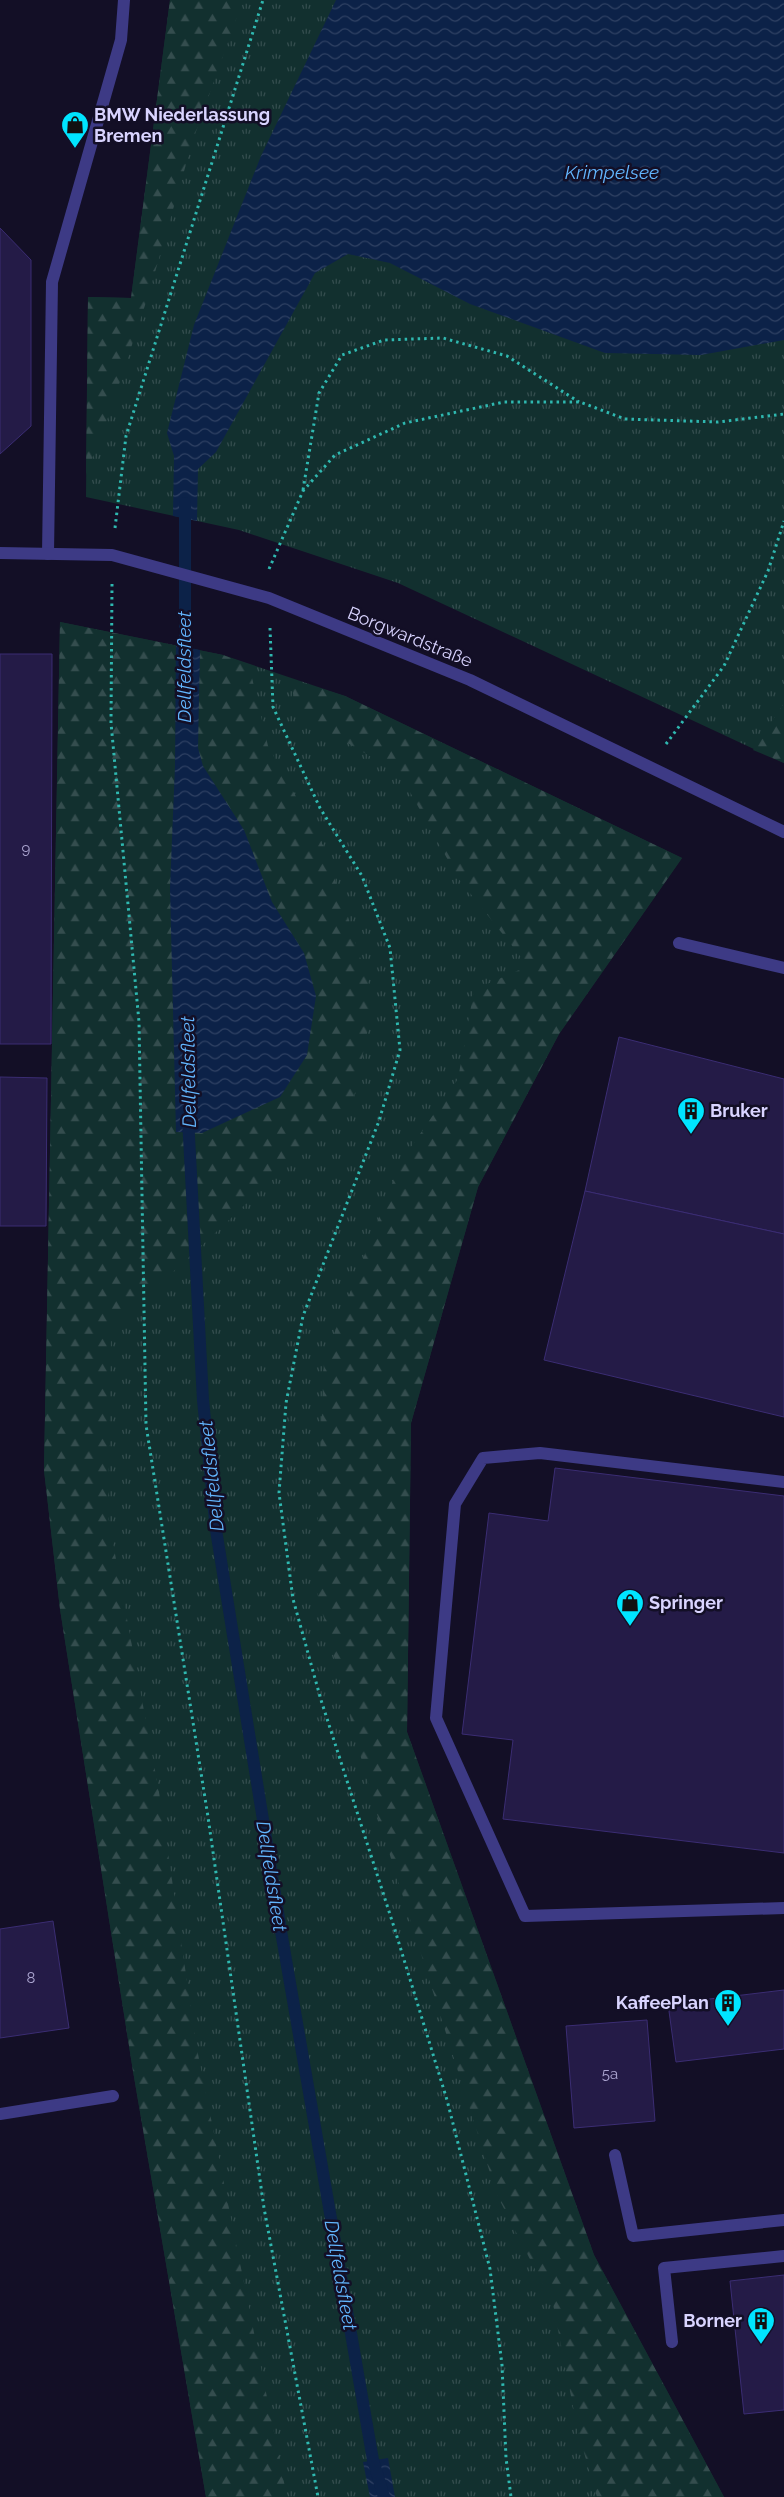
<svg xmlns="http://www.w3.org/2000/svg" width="784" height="2497" font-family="Raleway,sans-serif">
  <defs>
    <pattern id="grass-tufts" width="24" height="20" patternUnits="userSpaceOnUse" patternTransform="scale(1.25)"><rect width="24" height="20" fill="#12302f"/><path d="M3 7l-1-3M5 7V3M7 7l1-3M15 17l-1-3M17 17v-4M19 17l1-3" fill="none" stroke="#344d4e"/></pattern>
    <pattern id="forest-firs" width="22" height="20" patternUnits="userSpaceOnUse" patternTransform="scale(1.25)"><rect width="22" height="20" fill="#12302f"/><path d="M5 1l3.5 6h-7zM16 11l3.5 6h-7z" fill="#344d4e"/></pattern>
    <pattern id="water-waves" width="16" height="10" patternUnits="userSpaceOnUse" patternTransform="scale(1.25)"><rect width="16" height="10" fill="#0c2248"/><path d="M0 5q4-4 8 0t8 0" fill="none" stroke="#2f4163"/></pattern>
  </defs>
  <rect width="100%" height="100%" fill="#130f26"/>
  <!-- grass -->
  <g fill="url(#grass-tufts)">
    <path d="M170 0H784V763L398 583 239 530 86 497 88 297 131 298Z"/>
    <path d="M60 622 223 655 345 696 682 858 559 1034 478 1187 411 1423 407 1732 594 2255 724 2497H206L133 2071 60 1609 44 1470Z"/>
  </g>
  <!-- forest -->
  <g fill="url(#forest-firs)">
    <path d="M170 0H243L193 140 149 293 110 412 86 475 88 297 131 298Z"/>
    <path d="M60 622 223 655 249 665 268 746 325 849 374 1000 354 1097 229 1220 111 1329 108 1516 159 1792 197 2049 287 2497H206L133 2071 60 1609 44 1470Z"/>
    <path d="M290 679 345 696 682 858 559 1034 478 1187 411 1423 407 1732 594 2255 724 2497H597L578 2432 553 2304 497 2195 371 1795 315 1585 324 1360 400 1163 458 1079 474 990 528 966 458 878 400 774 297 713Z"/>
    <path d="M784 703V763L753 750Z"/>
  </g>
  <!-- water -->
  <g fill="url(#water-waves)">
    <path d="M336 0H784V340L701 355 605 353 470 304 390 263 348 254 315 273 216 452 198 469 197 521 173 516 174 456 167 433 194 325 261 156Z"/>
    <path d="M176 645 200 650 198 748 203 766 244 830 272 902 304 953 316 996 307 1055 280 1097 202 1133 176 1132 170 888 175 766Z"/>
    <path d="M388 2458 395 2497H370L363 2462Z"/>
  </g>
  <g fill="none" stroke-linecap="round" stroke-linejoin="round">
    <!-- stream -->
    <g stroke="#0c2248" stroke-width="12">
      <path d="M185 663V503"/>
      <path d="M188 1118 203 1400 216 1530 282 1937 373 2460 384 2497"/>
    </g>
  </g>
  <!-- building -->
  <g fill="#241b47" stroke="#3b2d73">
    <path d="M0 228 31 260V426L0 454Z"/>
    <path d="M0 654H52L51 1044H0Z"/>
    <path d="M619 1037 784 1079V1234L585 1191Z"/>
    <path d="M0 1077 47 1078 46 1226H0Z"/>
    <path d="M585 1191 784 1234V1417L544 1360Z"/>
    <path d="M555 1468 784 1496V1853L503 1819 513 1740 462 1734 489 1513 548 1521Z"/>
    <path d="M53 1921 69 2028 0 2038V1929Z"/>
    <path d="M784 1990V2049L676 2062 668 2004Z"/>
    <path d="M647 2020 655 2121 574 2128 566 2026Z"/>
    <path d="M784 2275V2410L744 2414 730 2281Z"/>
  </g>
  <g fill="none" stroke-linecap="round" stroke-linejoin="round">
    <!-- path -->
    <g stroke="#2fb8b0" stroke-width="3" stroke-dasharray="2.5 4" stroke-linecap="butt">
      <path d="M303 490 319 393 342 355 384 340 443 338 507 356 579 402"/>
      <path d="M115 528 126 436 263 0"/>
      <path d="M269 569 303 491 335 455 405 423 504 402H580L625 419 718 422 784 414"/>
      <path d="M112 584 111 723 139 1022 146 1425 208 1817 264 2208 318 2497"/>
      <path d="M270 628 273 707 320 808 362 876 390 948 400 1050 379 1121 303 1316 286 1403 279 1493 293 1599 321 1700 394 1927 447 2100 490 2269 502 2365 506 2458 511 2497"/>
      <path d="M666 744 724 666 768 571 784 521"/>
    </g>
    <!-- service -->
    <g stroke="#3d3a85" stroke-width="12">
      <path d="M48 554 52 282 121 40 124 0"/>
      <path d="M679 943 784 968"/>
      <path d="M784 1482 540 1453 483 1458 455 1504 436 1718 525 1916 784 1908"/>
      <path d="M0 2114 113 2096"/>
      <path d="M615 2155 633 2236 784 2220"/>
      <path d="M672 2342 664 2268 784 2256"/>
    </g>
    <!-- minor -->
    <path stroke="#3d3a85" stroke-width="12" d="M0 553 112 555 269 598 470 680 784 832"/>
  </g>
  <!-- icons -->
  <defs>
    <symbol id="shop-pin" viewBox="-11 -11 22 30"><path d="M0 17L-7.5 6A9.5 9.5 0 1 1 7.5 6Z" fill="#00e5ff" stroke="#130f26"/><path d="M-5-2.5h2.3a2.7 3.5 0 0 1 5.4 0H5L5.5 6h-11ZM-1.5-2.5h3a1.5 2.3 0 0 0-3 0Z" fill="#111"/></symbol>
    <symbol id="building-pin" viewBox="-11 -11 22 30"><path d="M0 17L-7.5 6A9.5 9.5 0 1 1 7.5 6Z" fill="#00e5ff" stroke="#130f26"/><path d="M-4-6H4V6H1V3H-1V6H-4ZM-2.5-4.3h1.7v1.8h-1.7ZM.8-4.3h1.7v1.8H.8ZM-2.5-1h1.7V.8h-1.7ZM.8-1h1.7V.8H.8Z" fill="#111"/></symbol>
  </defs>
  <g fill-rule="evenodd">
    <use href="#shop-pin" x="59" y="109" width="32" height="43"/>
    <use href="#building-pin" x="675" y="1095" width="32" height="43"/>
    <use href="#shop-pin" x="614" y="1587" width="32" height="43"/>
    <use href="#building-pin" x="712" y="1987" width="32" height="43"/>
    <use href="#building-pin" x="745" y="2305" width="32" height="43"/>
  </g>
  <g text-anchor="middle" stroke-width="5" stroke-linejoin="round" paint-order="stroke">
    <!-- number labels -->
    <g font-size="15" fill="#aca6d1">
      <text x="26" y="854">9</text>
      <text x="31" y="1983">8</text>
      <text x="610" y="2079">5a</text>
    </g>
    <!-- poi labels -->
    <g font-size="18" font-weight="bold" fill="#d9d4ff" stroke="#130f26" text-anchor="start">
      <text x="94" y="121">BMW Niederlassung<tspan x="94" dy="21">Bremen</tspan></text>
      <text x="710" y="1117">Bruker</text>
      <text x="649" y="1609">Springer</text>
      <text x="709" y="2009" text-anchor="end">KaffeePlan</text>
      <text x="742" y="2327" text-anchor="end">Borner</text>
    </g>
    <!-- street labels -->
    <g font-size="18" fill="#d9d4ff" stroke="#130f26">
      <text transform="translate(410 637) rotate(22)" y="6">Borgwardstraße</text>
    </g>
    <!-- water labels -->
    <g font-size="19" font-style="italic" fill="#62b6ff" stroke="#130f26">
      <text x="612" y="179">Krimpelsee</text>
      <text transform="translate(184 667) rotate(-90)" y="7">Dellfeldsfleet</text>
      <text transform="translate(188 1072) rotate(-91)" y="7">Dellfeldsfleet</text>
      <text transform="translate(211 1476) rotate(-96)" y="7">Dellfeldsfleet</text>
      <text transform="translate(272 1876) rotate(81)" y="7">Dellfeldsfleet</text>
      <text transform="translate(341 2275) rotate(80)" y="7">Dellfeldsfleet</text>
    </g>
  </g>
</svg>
